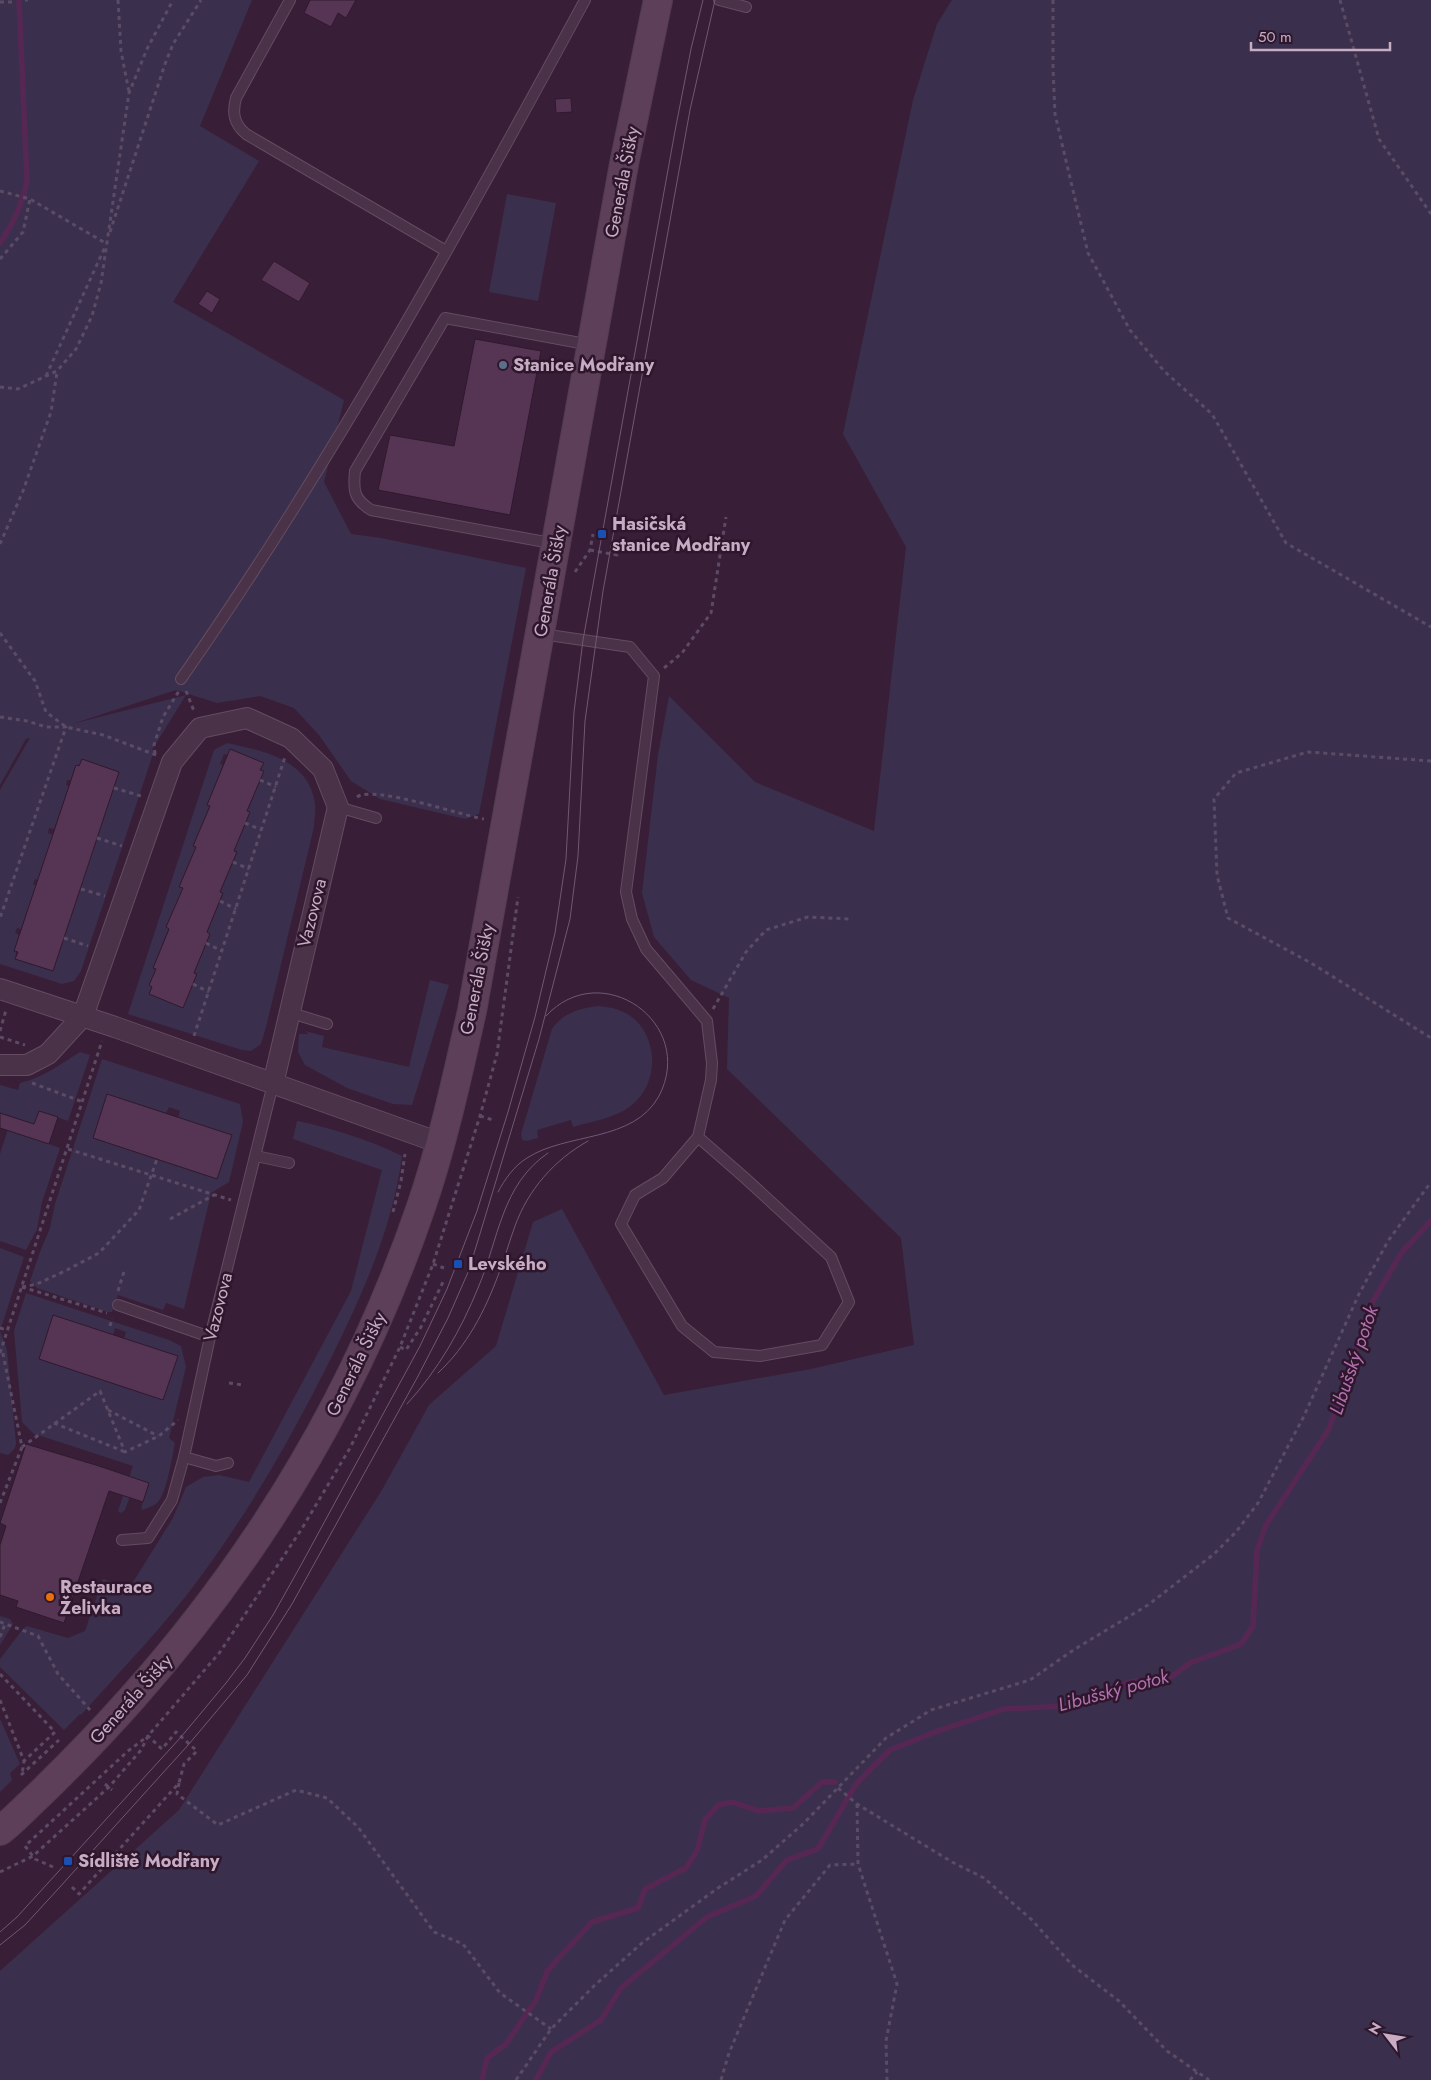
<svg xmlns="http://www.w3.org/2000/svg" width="1431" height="2080" font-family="Jost,sans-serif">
  <rect width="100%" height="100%" fill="#391e38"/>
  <!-- green -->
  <g fill="#3a304d" fill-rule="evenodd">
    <path d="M0 0H252L200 126 259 161 173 302 344 400 324 482 351 534 381 538 526 568 479 814 465 819 380 799 351 781 319 735 294 708 260 696 217 703 176 690 72 724 186 695 152 750 154 751 81 971 74 981 62 984 0 964V790L30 738 26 739 0 785ZM82 759 119 772 52 971 15 959 19 935 15 933 17 928 21 929 36 886 33 884 35 879 38 880 51 852 48 850 53 835 48 833 49 828 54 829 69 786 66 785 67 780H71L76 765 79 766Z"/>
    <path d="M952 0H1431V2080H0V1971L179 1810 382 1490 429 1405 496 1346 533 1222 562 1209 664 1395 811 1369 914 1345 901 1238 727 1069 729 998 691 980 654 937 642 893 658 755 669 696 755 782 874 831 906 547 843 434 913 100 937 24Z"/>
    <path d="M507 194 556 203 538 301 489 292Z"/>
    <path d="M227 743C263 751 309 759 315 804 316 811 314 820 314 827L266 1027 261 1044 251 1051 242 1050 128 1014 214 750ZM230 749 263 764 261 770 263 772 247 811 250 812 234 851 237 853 220 892 223 894 207 932 210 934 194 973 149 993 152 987 149 985 156 969 153 968 157 958 160 959 165 946 162 945 169 929 166 927 170 917 174 918 179 906 176 904 183 888 180 887 196 847 193 846 197 836 200 837 206 824 203 822 210 806 207 805 211 795 214 796 217 781 223 765 220 764 224 754 228 755Z"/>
    <path d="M430 980 449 985 412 1105 393 1104 347 1088 305 1065 298 1052 299 1034H309L305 1031 324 1036 322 1047 409 1067Z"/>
    <path d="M599 1006C606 1007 615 1008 621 1011 658 1026 662 1080 633 1104 617 1118 593 1121 573 1127L571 1120 537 1130 538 1138 527 1141 522 1140 521 1134 552 1029C563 1013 580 1008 599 1006Z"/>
    <path d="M80 1052 90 1055 68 1121 39 1111 30 1137 60 1148 42 1202 37 1229 26 1250 0 1241V1154L12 1117 0 1113V1085L18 1090 20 1083C42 1078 61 1064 80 1052Z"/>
    <path d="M102 1059 240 1104 243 1122 229 1182 211 1193 184 1309 166 1303 163 1310 118 1295 112 1312H108L37 1288 30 1281 40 1252 50 1228 55 1204ZM107 1094 166 1113 169 1107 180 1111 178 1118 232 1135 217 1179 93 1138Z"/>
    <path d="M297 1121C332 1128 370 1140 402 1156 393 1226 364 1291 333 1354 291 1439 244 1521 186 1596 153 1637 116 1676 81 1715L80 1714 64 1730 0 1667V1659L23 1629 27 1626 68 1638 85 1631 103 1579 130 1587 173 1518 186 1487 203 1477 219 1475 249 1482 351 1291 382 1170 293 1139Z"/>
    <path d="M0 1248 24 1257 0 1331 7 1350 16 1443 15 1448 8 1455 0 1453Z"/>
    <path d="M26 1293 169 1340 181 1346 186 1367 169 1438 175 1443C172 1457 167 1492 158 1502 154 1506 147 1508 143 1510L141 1508 149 1484 136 1479 125 1510 121 1513 118 1511 133 1466 38 1435 36 1436 22 1422 14 1331ZM53 1315 113 1335 115 1328 126 1332 124 1339 178 1356 163 1400 39 1359Z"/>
    <path d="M0 1616 10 1619 13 1624 0 1645Z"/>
    <path d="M0 1719 20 1764 10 1773 12 1780 0 1792Z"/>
  </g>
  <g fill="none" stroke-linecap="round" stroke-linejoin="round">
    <!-- stream -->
    <g stroke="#572754" stroke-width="5.5">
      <path d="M0 243C13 224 23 204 27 181L19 0"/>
      <path d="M482 2080 487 2058 506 2044 535 2002 548 1970 592 1922 638 1908 645 1889 686 1868 697 1851 705 1820 718 1805 732 1802 759 1811 793 1808 822 1782H835"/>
      <path d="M536 2080 551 2052 601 2020 621 1988 707 1917 756 1896 787 1860 818 1849 856 1784 890 1750 938 1731 1004 1709 1066 1706 1130 1682 1171 1677 1190 1663 1241 1644 1253 1626 1257 1550 1266 1525 1329 1429 1373 1301 1402 1252 1431 1221"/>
    </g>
  </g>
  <!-- building -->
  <g fill="#563453" stroke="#30192e">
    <path d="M310 0H356L346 18 338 13 331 27 304 13Z"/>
    <path d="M571 98 572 112 556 113 555 99Z"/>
    <path d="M274 261 310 283 299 302 261 280Z"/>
    <path d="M207 291 220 299 212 313 198 304Z"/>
    <path d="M475 339 541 351 510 515 378 490 390 435 454 446Z"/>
    <path d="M230 749 264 763 260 770 264 771 247 811 250 812 234 851 237 852 220 892 223 893 207 932 210 934 194 973 197 974 183 1008 149 994 152 987 149 985 156 969 153 968 169 929 166 927 183 888 179 887 196 847 193 846 210 806 207 805Z"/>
    <path d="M82 759 119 772 53 971 15 959 18 952 14 951 76 765 79 766Z"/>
    <path d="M107 1094 232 1135 217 1179 93 1138Z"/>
    <path d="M39 1111 58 1117 49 1144 0 1128V1113L34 1124Z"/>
    <path d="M53 1315 178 1356 163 1400 39 1359Z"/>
    <path d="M26 1444 99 1466 149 1483 143 1502 109 1491 64 1623 16 1607 18 1601 0 1595V1545L6 1526 0 1523Z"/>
  </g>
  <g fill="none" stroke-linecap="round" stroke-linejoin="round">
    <defs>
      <g id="lane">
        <path d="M290 0 236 98C232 113 234 124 246 134L446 251"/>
        <path d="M719 0 746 7"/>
        <path d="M556 544 371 510C354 499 353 491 355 471L445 318 591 345"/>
        <path d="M542 634 630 647 654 676 626 892 632 919 646 949 707 1021 712 1063 711 1080 698 1137 663 1178 635 1195 621 1224 682 1326 714 1352 760 1356 822 1345 849 1302 831 1257 745 1178 698 1137"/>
        <path d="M181 679C332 463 460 231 585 0"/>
        <path d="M338 807 376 818"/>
        <path d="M288 1012 327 1024"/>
        <path d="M256 1156 289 1163"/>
        <path d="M118 1305 210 1337"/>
        <path d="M228 1463 216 1466 184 1457 210 1337 273 1084"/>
        <path d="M122 1540 148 1538 172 1500 184 1457"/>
      </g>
      <g id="street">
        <path d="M0 989 115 1027 440 1143"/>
        <path d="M0 1065H27L48 1054 83 1016 172 762 200 728 247 718 291 738 323 769 338 807 273 1084"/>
      </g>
      <path id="secondary" d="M0 1831C14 1820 26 1807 39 1795 72 1763 103 1731 133 1697 262 1552 358 1391 421 1207 443 1143 457 1077 472 1011L624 164 658 0"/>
    </defs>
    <!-- lane casing -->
    <use href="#lane" stroke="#654c62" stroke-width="12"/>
    <!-- street casing -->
    <use href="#street" stroke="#654c62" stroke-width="22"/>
    <!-- secondary casing -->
    <use href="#secondary" stroke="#533b51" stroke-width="30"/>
    <!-- path -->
    <g stroke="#5c4b65" stroke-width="3" stroke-dasharray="4 4" stroke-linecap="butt">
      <path d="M25 0H28"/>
      <path d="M118 0 121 51 129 92"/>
      <path d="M1053 0V68L1055 114 1071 182 1088 253 1130 330 1164 371 1212 414 1286 543 1431 627"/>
      <path d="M1340 0 1379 139 1431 214"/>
      <path d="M0 2H12"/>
      <path d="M0 191 30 199 107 244"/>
      <path d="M110 232 165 64 173 44 201 0"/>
      <path d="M0 259 23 232 30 199"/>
      <path d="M46 376 105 247"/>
      <path d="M0 387 18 389 57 371 76 349 92 316 101 283 129 93 147 49 173 0"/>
      <path d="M0 544 23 491 51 412 57 372"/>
      <path d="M590 550 617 555 620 540"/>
      <path d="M575 572 590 550 593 534"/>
      <path d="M0 633 35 681 46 712 66 727 103 735 156 755"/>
      <path d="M664 668 682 653 711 613 726 517"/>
      <path d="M186 691 194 711"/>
      <path d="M0 717 27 721 46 727H66L0 918"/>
      <path d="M155 754 154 745 163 717 179 691"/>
      <path d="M1431 761 1308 752 1236 773 1214 799 1217 875 1228 918 1311 963 1431 1038"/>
      <path d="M260 780 276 787"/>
      <path d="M114 788 141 796"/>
      <path d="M357 797C373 785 460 815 484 819"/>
      <path d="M245 823 262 830"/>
      <path d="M97 838 122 846"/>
      <path d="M233 862 249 869"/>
      <path d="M81 889 105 896"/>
      <path d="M220 901 236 909"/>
      <path d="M64 938 88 946"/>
      <path d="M206 943 222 951"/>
      <path d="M193 984 209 992"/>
      <path d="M713 1009 746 952 766 930 808 917 850 919"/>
      <path d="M0 1031 6 1010"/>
      <path d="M194 1036 285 757"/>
      <path d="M0 1037 25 1045"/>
      <path d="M32 1083 83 1102"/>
      <path d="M480 1116 493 1120"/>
      <path d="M68 1149 231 1200"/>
      <path d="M393 1212 401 1181 405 1154"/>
      <path d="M170 1219 214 1195"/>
      <path d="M433 1264 444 1268"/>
      <path d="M22 1287 37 1284 67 1270 99 1253 139 1210 157 1159"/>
      <path d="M22 1287 107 1313"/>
      <path d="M118 1291 125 1268"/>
      <path d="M110 1326 112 1318"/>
      <path d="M0 1328 7 1330"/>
      <path d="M400 1347 406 1350 421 1327 443 1282"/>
      <path d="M0 1353 102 1041"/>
      <path d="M229 1383 243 1385"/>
      <path d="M108 1410 158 1436"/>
      <path d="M54 1423 125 1452"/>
      <path d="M22 1447 100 1391 125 1452 159 1436 178 1420"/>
      <path d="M0 1503 22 1447 2 1349"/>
      <path d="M0 1622 38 1636 58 1674 90 1710"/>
      <path d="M0 1637 5 1624"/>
      <path d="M0 1674 55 1732 24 1761"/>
      <path d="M0 1700 24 1761 22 1775"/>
      <path d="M21 1775 59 1740"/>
      <path d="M179 1783 177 1794 218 1825 296 1790 327 1798 358 1827 434 1932 463 1944 500 1993 551 2029"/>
      <path d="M105 1784 112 1790"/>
      <path d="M838 1788 857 1804 952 1862 984 1878 1032 1920 1072 1965 1119 2001 1167 2051 1209 2080"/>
      <path d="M857 1804 858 1864 897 1984 886 2041 887 2080"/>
      <path d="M53 1867 35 1859 25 1846 128 1751 148 1736 162 1749 176 1732 197 1751 184 1764 179 1783 79 1894 71 1886"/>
      <path d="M0 1872 33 1856 109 1787 141 1750 148 1736 220 1652 301 1530 350 1448 400 1347 433 1264 480 1116 497 1054 518 897"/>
      <path d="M516 2080 551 2029 595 1985 642 1943 718 1888 762 1860 803 1824 886 1738 931 1710 1030 1680 1075 1649 1148 1605 1214 1554 1236 1532 1258 1503 1304 1416 1359 1294 1388 1241 1431 1182"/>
      <path d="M721 2080 729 2053 785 1920 830 1865 858 1864"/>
      <path d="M1190 2080 1197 2072"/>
    </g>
    <!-- lane -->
    <use href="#lane" stroke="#4a3248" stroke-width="10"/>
    <!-- street -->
    <use href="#street" stroke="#4a3248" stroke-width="20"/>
    <!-- secondary -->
    <use href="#secondary" stroke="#5d3f5a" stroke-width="28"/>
    <!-- tram -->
    <g stroke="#745772" stroke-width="1">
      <path d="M498 1192C505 1179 514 1166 527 1158 567 1132 633 1143 659 1096 697 1023 601 956 546 1016"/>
      <path d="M438 1373C467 1346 485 1311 499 1273 505 1258 509 1242 515 1226 528 1190 554 1160 588 1141"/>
      <path d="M407 1404C438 1370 461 1330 478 1288 499 1239 501 1185 548 1153"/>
      <path d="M0 1932 17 1917 181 1737 226 1683 245 1658 273 1615 301 1565 420 1346 447 1289 477 1211 508 1112 535 1017 555 933 566 859 574 712 583 640 675 131 691 49 703 0"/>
      <path d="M0 1945 25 1925 59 1888 189 1744 247 1675 292 1604 417 1378 448 1318 469 1270 539 1039 570 919 578 856 585 721 603 591 690 110 715 0"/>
    </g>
  </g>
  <!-- markers -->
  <circle fill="#5c6f8a" stroke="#2e172c" stroke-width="2" cx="503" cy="365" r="5"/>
  <g fill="#1a4fb4" stroke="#2e172c" stroke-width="2">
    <rect x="597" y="529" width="10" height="10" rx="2.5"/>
    <rect x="453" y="1259" width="10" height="10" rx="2.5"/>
    <rect x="63" y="1856" width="10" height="10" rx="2.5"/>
  </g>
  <circle fill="#e8710a" stroke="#2e172c" stroke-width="2" cx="50" cy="1597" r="5"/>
  <g text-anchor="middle" stroke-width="5" stroke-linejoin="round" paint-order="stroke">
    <!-- street labels -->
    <g font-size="18" fill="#c7acc4" stroke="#2e172c">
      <text transform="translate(622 182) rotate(-79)" y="6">Generála Šišky</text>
      <text transform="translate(550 581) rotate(-80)" y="6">Generála Šišky</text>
      <text transform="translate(312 913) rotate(-76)" y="6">Vazovova</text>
      <text transform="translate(477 979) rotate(-79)" y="6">Generála Šišky</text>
      <text transform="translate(218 1307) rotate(-76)" y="6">Vazovova</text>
      <text transform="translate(356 1364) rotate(-64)" y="6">Generála Šišky</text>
      <text transform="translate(131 1699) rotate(-48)" y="6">Generála Šišky</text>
    </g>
    <!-- poi labels -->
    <g font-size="18" font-weight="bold" fill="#c7acc4" stroke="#2e172c" text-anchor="start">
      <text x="513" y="371">Stanice Modřany</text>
      <text x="612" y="530">Hasičská<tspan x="612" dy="21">stanice Modřany</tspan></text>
      <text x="468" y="1270">Levského</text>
      <text x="60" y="1593">Restaurace<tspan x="60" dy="21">Želivka</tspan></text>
      <text x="78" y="1867">Sídliště Modřany</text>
    </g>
    <!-- water labels -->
    <g font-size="19" font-style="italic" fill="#b270ae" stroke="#2e172c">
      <text transform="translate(1353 1360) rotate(-71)" y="7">Libušský potok</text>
      <text transform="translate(1113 1690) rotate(-15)" y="7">Libušský potok</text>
    </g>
  </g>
  <!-- north arrow -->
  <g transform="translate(1386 2035) rotate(301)" stroke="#2e172c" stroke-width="4" paint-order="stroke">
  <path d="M0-4L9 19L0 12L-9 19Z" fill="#c7acc4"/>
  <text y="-8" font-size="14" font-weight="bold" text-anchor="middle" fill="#c7acc4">N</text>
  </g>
  <!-- scale -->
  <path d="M1251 42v8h139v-8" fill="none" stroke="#c7acc4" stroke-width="2.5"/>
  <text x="1258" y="42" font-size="15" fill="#c7acc4" stroke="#2e172c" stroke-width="4" paint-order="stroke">50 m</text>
</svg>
